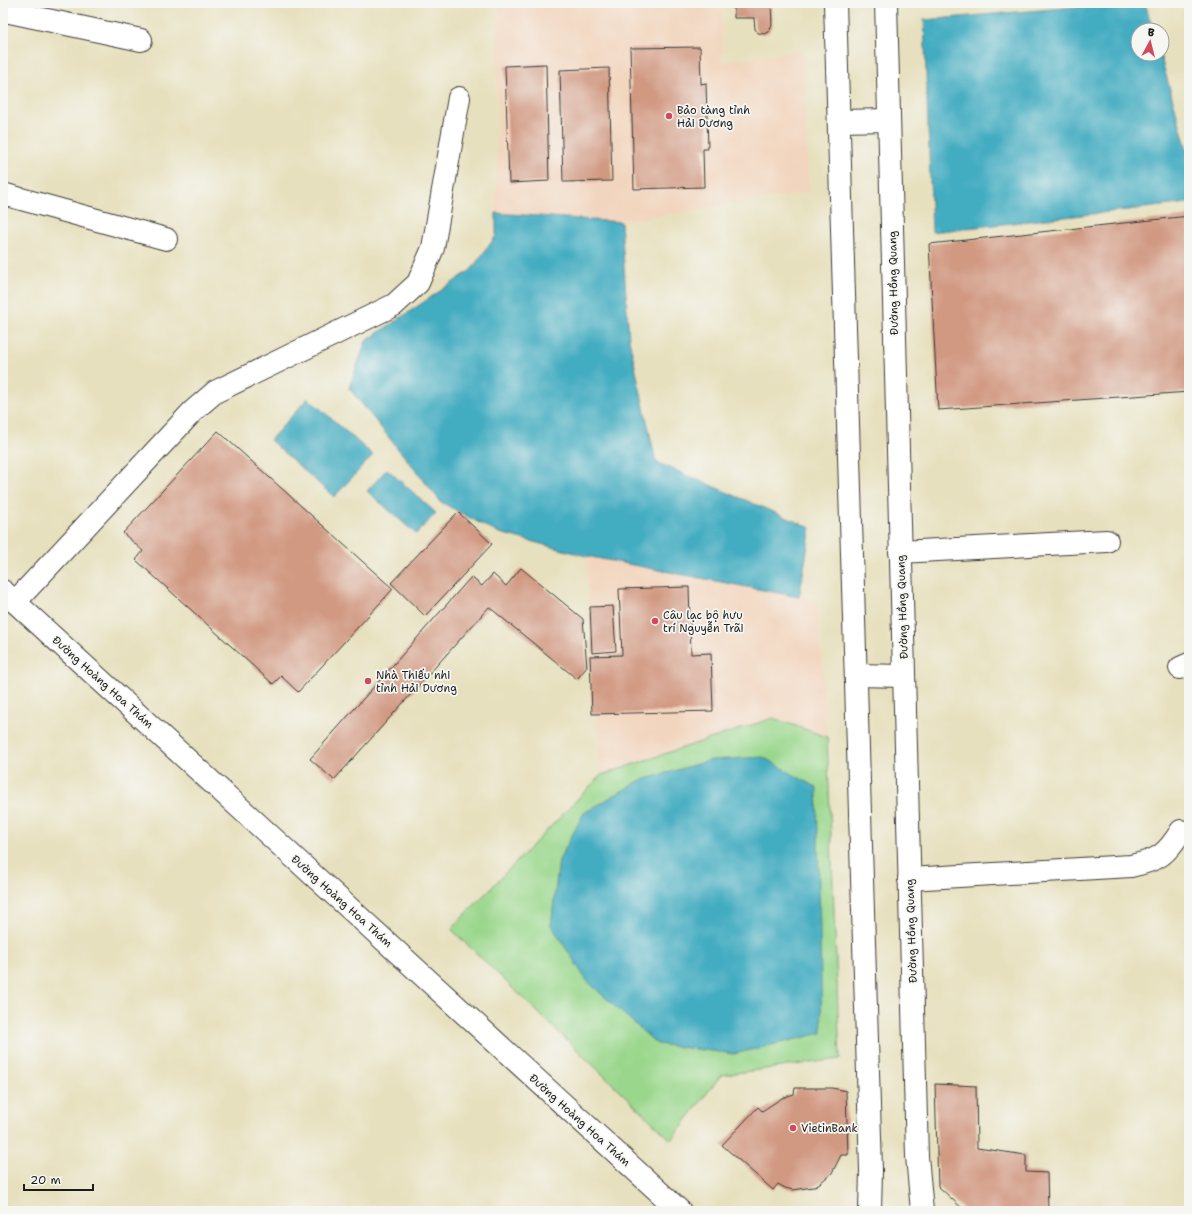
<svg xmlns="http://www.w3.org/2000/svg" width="1192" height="1214" font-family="'Shantell Sans',sans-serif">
  <rect width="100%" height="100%" fill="#f6f6f2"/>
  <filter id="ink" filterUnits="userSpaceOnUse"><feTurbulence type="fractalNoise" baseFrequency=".025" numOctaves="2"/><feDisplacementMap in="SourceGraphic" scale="8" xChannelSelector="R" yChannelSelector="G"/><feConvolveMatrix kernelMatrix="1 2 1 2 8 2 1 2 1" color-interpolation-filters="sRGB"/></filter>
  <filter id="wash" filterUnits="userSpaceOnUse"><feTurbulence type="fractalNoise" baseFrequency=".012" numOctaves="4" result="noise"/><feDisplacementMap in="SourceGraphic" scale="16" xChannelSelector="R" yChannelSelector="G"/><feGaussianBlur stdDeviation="0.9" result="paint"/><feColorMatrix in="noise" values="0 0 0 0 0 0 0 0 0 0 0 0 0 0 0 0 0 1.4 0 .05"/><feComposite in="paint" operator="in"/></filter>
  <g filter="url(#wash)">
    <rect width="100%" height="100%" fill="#e7e0be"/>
    <!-- built -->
    <g fill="#f2d5be">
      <path d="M501 3H722V62L802 51 809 192 621 222 496 213 498 17Z"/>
      <path d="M586 556 817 600 827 737 773 718 601 775Z"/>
    </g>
    <!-- green -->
    <path fill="#9ad78c" stroke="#5b7a54" d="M773 718 827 737 840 1059 721 1075 671 1140 451 929 601 775Z"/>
    <!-- water -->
    <g fill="#42acc1" stroke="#2f646e">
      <path d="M1121 3H1145L1153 30H1138V54H1160L1189 157V203L932 232 924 20Z"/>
      <path d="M496 213 621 222 629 339 656 462 811 528 799 597 586 556 496 532 441 502 349 388 366 341 471 270 496 236Z"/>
      <path d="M308 398 373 455 334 497 270 440Z"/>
      <path d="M387 469 436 513 416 534 367 491Z"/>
      <path d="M763 757 817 788 822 1033 734 1054 657 1044 587 981 551 925 559 860 584 813 639 781 711 760Z"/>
    </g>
    <g id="blocks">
      <!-- building -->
      <g fill="#d19982">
        <path d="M734 3H771L772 25 769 32 764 34 758 33 755 29 754 18H734Z"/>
        <path d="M700 47 701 84 706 83 708 149H703L704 187 634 189 630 48Z"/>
        <path d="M546 64 549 181 509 183 505 66Z"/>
        <path d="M609 68 612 181 563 182 560 70Z"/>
        <path d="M1189 216V392L938 410 929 244Z"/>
        <path d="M218 431 393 589 298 692 281 676 273 684 136 560 143 551 123 533Z"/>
        <path d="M458 512 492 544 425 616 391 583Z"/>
        <path d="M521 568 583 619 587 667 577 679 489 607 334 780 310 759 471 577 482 586 493 574 506 586Z"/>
        <path d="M689 587 691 654 711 653 713 711 592 714 590 656 622 655 619 589Z"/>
        <path d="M613 606 616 651 592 653 590 607Z"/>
        <path d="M935 1084 976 1086 977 1148 1026 1155V1172L1047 1173 1048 1211H965L938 1186Z"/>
        <path d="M795 1088H832L846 1091 848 1155H841L832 1173 820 1183 813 1187 793 1190 785 1188 778 1184 773 1190 722 1145 758 1107 762 1111 782 1098 794 1094Z"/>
      </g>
    </g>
  </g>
  <g filter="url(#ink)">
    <use href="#blocks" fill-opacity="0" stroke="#3a3934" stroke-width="1"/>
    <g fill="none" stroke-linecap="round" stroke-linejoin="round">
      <defs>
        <g id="minor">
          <path d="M835 3 871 1170 870 1211"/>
          <path d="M886 3 917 1156 922 1211"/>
          <path d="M5 11 141 40"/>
          <path d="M839 121 889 120"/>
          <path d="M3 194 166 239"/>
          <path d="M900 552 1107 541"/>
          <path d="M3 591 680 1211"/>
          <path d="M15 602 193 411 215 392 394 305 418 283 433 248 459 98"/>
          <path d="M1180 668 1189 664"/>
          <path d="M856 675 904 676"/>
          <path d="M909 879 1131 866C1159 860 1166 855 1181 831"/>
        </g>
      </defs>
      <!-- minor casing -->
      <use href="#minor" stroke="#3a3934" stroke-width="24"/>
      <!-- minor -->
      <use href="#minor" stroke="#fff" stroke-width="22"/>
    </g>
  </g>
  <!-- markers -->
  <g fill="#d1495b" stroke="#f6f6f2" stroke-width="1.5">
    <circle cx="669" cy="116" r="4"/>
    <circle cx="655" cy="621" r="4"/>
    <circle cx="368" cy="681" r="4"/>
    <circle cx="793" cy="1128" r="4"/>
  </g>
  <g text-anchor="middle" stroke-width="3.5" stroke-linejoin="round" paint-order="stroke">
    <!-- poi labels -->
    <g font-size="11" fill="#1c1c1c" stroke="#f6f6f2" text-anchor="start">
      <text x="677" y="114">Bảo tàng tỉnh<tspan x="677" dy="13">Hải Dương</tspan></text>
      <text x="663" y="619">Câu lạc bộ hưu<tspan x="663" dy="13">trí Nguyễn Trãi</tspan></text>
      <text x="376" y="679">Nhà Thiếu nhi<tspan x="376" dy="13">tỉnh Hải Dương</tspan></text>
      <text x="801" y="1132">VietinBank</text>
    </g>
    <!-- street labels -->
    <g font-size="11" fill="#1c1c1c" stroke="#f6f6f2">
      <text transform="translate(893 283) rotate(-91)" y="4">Đường Hồng Quang</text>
      <text transform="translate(902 607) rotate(-92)" y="4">Đường Hồng Quang</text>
      <text transform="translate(103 682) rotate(42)" y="4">Đường Hoàng Hoa Thám</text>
      <text transform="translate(342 901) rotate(42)" y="4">Đường Hoàng Hoa Thám</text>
      <text transform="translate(911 931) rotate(-92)" y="4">Đường Hồng Quang</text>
      <text transform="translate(580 1120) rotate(42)" y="4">Đường Hoàng Hoa Thám</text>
    </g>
  </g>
  <!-- margin -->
  <rect width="1192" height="1214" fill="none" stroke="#f6f6f2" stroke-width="16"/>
  <!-- north arrow -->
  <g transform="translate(1150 42) rotate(7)"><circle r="19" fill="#f6f6f2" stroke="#9f9f9c"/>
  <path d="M0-3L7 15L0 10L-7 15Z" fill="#d1495b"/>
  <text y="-6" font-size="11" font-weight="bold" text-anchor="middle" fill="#1c1c1c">B</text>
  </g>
  <!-- scale -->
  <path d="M24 1184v6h69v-6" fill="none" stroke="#1c1c1c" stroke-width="2"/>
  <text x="30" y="1184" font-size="12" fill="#1c1c1c" stroke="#f6f6f2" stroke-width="3" paint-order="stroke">20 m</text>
</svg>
